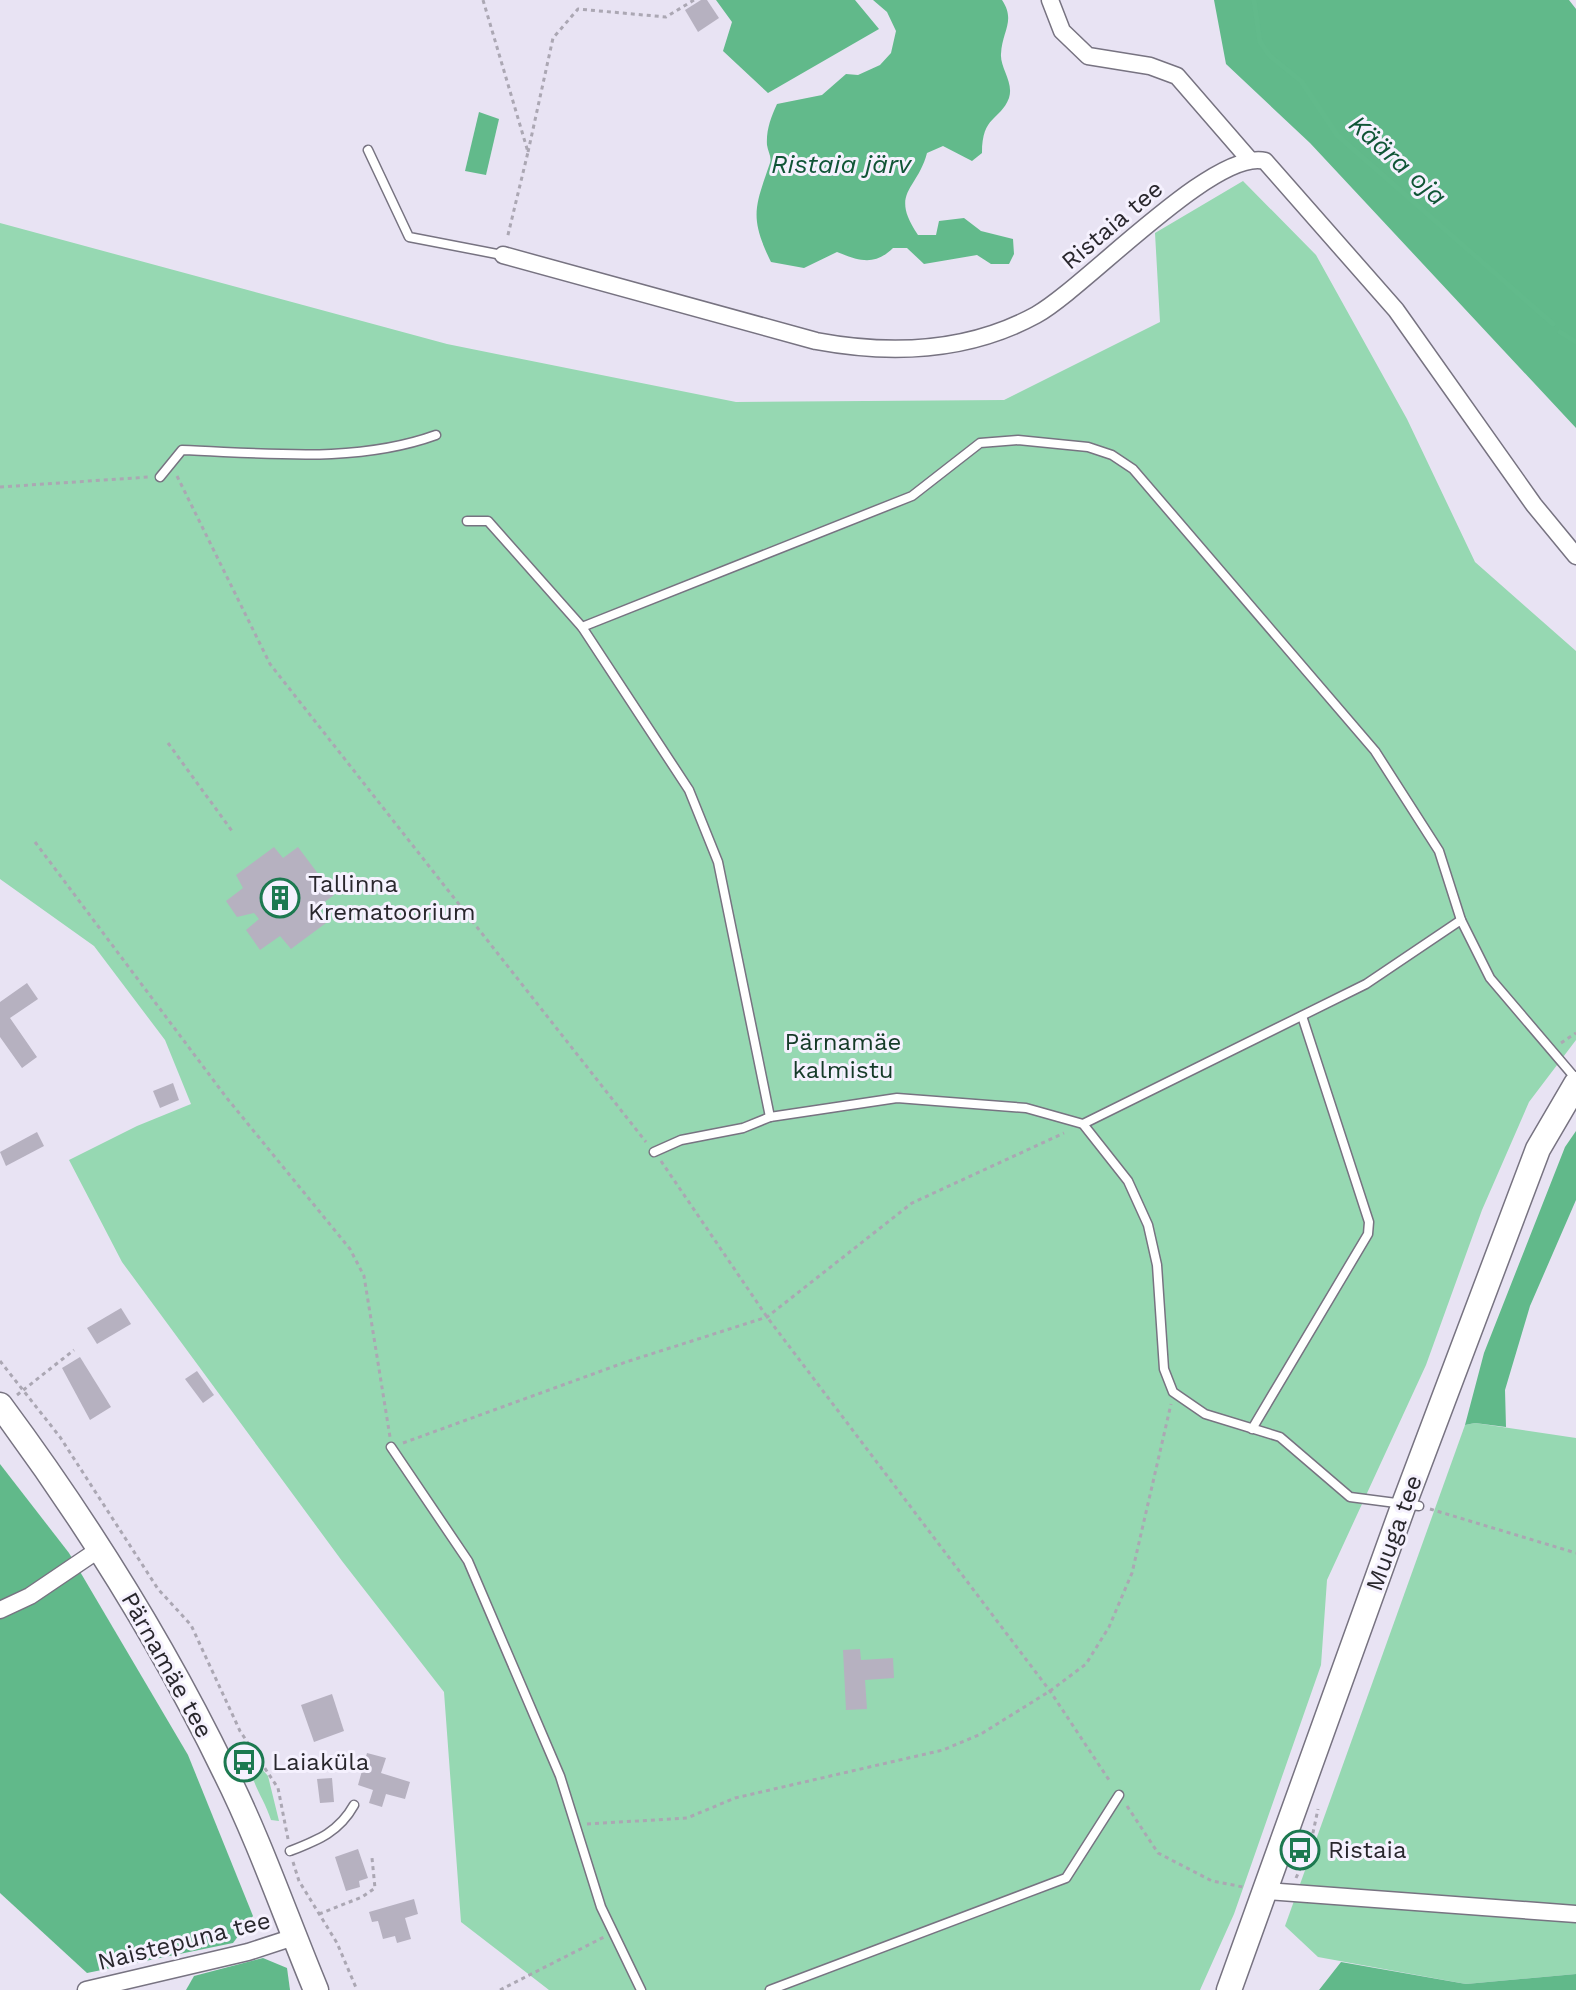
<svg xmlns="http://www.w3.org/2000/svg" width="1576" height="1990" font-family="'Work Sans',sans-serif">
  <rect width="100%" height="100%" fill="#e8e3f3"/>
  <!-- green -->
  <g fill="#96d8b2">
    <path d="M1243 181 1316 255 1407 419 1475 562 1576 651V1040L1529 1102 1482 1210 1426 1365 1327 1580 1321 1665 1234 1914 1200 1990H549L461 1922 444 1692 342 1561 122 1262 69 1160 137 1126 191 1104 165 1040 94 946 0 879V223L447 344 736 402 1004 400 1160 322 1155 233Z"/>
    <path d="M1475 1423 1576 1438V1974L1466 1984 1318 1957 1285 1926 1465 1425Z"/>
    <path d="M247 1752 268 1776 279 1821 271 1820C266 1804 257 1791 252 1776 248 1765 256 1766 247 1752Z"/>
  </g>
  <!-- forest -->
  <g fill="#61b98a">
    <path d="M716 0H855L879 29 768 93 723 51 732 22Z"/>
    <path d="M1214 0H1569L1576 9V428L1310 143 1226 64Z"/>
    <path d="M1576 1131V1200L1530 1306 1505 1390 1506 1427 1475 1423 1465 1425 1484 1353 1565 1147Z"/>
    <path d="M0 1464 69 1553 188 1755 253 1916 233 1943 87 1973 0 1893Z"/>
    <path d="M263 1958 287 1968 290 1990H186L194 1976Z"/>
    <path d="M1341 1962 1466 1984 1576 1974V1990H1319Z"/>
  </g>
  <!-- water -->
  <g fill="#62ba8b">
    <path d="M873 0H1002C1016 21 1002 31 1001 54 1000 68 1014 82 1009 98 1000 121 982 115 982 153L972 161 943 146 927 153C917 191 889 192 918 235H936L939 221 964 218 981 231 1013 239 1014 254 1009 264H991L977 255 924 264 907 248H893C875 266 859 261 837 252L804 268 771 262C749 217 755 207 770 163 772 157 768 152 767 145 766 130 771 117 777 104L822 95 846 74 858 75 880 65 891 53 896 31 887 12Z"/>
    <path d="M479 112 499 119 486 175 465 171Z"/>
  </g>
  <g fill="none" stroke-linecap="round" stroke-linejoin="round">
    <!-- stream -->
    <g stroke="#62ba8b" stroke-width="5">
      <path d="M1254 0 1260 42 1270 56 1301 81 1337 135 1553 324"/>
      <path d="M1560 332 1576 342"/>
    </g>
  </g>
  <!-- building -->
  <g fill="#b6b1c0">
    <path d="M701 0H707L719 18 698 32 685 10Z"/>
    <path d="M274 847 283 858 298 847 334 895 315 909 326 923 291 949 280 936 260 950 246 930 259 919 254 913 237 917 226 901 243 888 236 875Z"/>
    <path d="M27 983 38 999 10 1018 37 1057 22 1068 0 1037V1002Z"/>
    <path d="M173 1083 179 1100 160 1108 153 1091Z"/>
    <path d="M37 1132 44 1146 6 1166 0 1152Z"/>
    <path d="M121 1308 131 1324 97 1344 87 1328Z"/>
    <path d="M80 1357 111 1407 90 1420 62 1368Z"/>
    <path d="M197 1371 214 1395 203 1403 185 1379Z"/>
    <path d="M860 1649 861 1660 893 1658 894 1678 865 1680 867 1709 846 1710 843 1650Z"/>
    <path d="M332 1694 344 1731 314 1742 301 1705Z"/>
    <path d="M367 1753 386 1758 381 1773 410 1782 405 1799 386 1794 382 1807 369 1803 373 1790 358 1785Z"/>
    <path d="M332 1778 334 1802 320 1803 317 1779Z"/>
    <path d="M358 1849 368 1878 359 1881 360 1887 346 1891 335 1857Z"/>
    <path d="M414 1899 418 1914 405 1918 411 1939 397 1943 395 1936 383 1939 378 1921 372 1922 369 1912Z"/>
  </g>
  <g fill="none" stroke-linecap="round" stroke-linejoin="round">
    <defs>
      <g id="lane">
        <path d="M368 150 409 237 502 255"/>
        <path d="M160 477 182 450C266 453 356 464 436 435"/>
        <path d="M467 521H488L582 627 689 790 718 862 770 1117"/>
        <path d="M582 627 912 496 980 443 1018 440 1088 447 1112 455 1133 469 1375 751 1439 851 1461 920"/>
        <path d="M1083 1124 1366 984 1461 920 1490 978 1576 1079"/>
        <path d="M654 1152 681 1140 743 1128 770 1117 897 1098 1026 1108 1083 1124 1128 1181 1148 1225 1157 1265 1164 1369 1173 1392 1205 1414 1280 1437 1350 1497 1419 1506"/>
        <path d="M1252 1429 1368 1234 1369 1222 1302 1016"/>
        <path d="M391 1447 468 1561 560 1776 601 1907 641 1990"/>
        <path d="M290 1851C318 1840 339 1832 354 1805"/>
        <path d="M770 1990 1066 1878 1119 1795"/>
      </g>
      <g id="street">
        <path d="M1050 0 1062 31 1088 56 1150 66 1177 76 1249 159"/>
        <path d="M503 255 816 341C891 355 968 352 1036 315 1086 287 1214 148 1265 161L1396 310 1534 505 1576 556"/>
        <path d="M0 1610 30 1596 101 1548"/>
        <path d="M1266 1891 1576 1914"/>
        <path d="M86 1990 248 1952 294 1937"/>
      </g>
      <g id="secondary">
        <path d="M0 1405C86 1521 162 1642 225 1772 260 1842 286 1918 316 1990"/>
        <path d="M1229 1990 1404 1504 1538 1149 1576 1084"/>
      </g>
    </defs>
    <!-- lane casing -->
    <use href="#lane" stroke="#777381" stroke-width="11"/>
    <!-- street casing -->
    <use href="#street" stroke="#777381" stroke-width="19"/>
    <!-- secondary casing -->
    <use href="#secondary" stroke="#777381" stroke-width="27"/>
    <!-- path -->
    <g stroke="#aba7b3" stroke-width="3" stroke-dasharray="4 4" stroke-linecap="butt">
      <path d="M483 0 528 152 507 239"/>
      <path d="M528 152 553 38 578 9 666 17 694 0"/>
      <path d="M177 476 270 664 646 1142"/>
      <path d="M0 487 149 477"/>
      <path d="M168 743 232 831"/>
      <path d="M35 842 226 1097 350 1249 364 1276 390 1437"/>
      <path d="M1561 1043 1576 1033"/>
      <path d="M661 1161 767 1317 1050 1691 1111 1783"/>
      <path d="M0 1361 60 1437 158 1589 191 1625 240 1731 278 1788 288 1839"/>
      <path d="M17 1395 74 1350"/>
      <path d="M403 1443 626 1362 767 1317 912 1203 1064 1133"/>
      <path d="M1430 1509 1576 1553"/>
      <path d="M1127 1806 1158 1853 1212 1881 1243 1887"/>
      <path d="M587 1824 687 1818 735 1798 943 1750 981 1734 1050 1691 1086 1664 1109 1627 1132 1573 1171 1404"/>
      <path d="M293 1862 299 1881 337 1943 357 1990"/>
      <path d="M1296 1878 1310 1847 1318 1809"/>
      <path d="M319 1914 362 1897 375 1888 372 1858"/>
      <path d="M500 1990 604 1937"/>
    </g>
    <!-- lane -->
    <use href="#lane" stroke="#fff" stroke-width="8"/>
    <!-- street -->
    <use href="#street" stroke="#fff" stroke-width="16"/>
    <!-- secondary -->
    <use href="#secondary" stroke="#fff" stroke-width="24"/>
  </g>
  <!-- icons -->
  <defs>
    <symbol id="building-ring" viewBox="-11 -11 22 22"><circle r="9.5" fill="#f5f1fe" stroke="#1c7950" stroke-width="1.5"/><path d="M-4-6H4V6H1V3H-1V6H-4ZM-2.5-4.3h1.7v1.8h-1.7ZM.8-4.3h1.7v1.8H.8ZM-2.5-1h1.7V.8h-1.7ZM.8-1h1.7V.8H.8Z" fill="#1c7950"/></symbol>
    <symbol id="bus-ring" viewBox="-11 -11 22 22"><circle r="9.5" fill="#f5f1fe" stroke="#1c7950" stroke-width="1.5"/><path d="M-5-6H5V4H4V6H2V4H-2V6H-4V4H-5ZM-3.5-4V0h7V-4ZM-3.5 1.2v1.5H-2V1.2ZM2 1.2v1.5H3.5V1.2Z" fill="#1c7950"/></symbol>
  </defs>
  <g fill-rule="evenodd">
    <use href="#building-ring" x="258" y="876" width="44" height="44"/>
    <use href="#bus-ring" x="222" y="1740" width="44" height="44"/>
    <use href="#bus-ring" x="1278" y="1828" width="44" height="44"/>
  </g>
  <g text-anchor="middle" stroke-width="6" stroke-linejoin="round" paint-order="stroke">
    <!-- street labels -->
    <g font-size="24" fill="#29272d" stroke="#f5f1fe">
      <text transform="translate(1112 225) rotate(-40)" y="8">Ristaia tee</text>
      <text transform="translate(1394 1533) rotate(-70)" y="8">Muuga tee</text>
      <text transform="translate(167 1665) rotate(61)" y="8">Pärnamäe tee</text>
      <text transform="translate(184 1941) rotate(-14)" y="8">Naistepuna tee</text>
    </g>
    <!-- poi labels -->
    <g font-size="24" fill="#29272d" stroke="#f5f1fe" text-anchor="start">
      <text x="308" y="892">Tallinna<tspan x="308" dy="28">Krematoorium</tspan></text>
      <text x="272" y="1770">Laiaküla</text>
      <text x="1328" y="1858">Ristaia</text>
    </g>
    <!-- park labels -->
    <g font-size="24" fill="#153b28" stroke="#f5f1fe">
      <text x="843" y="1050">Pärnamäe<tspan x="843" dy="28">kalmistu</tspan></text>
    </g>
    <!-- water labels -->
    <g font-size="26" font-style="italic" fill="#105536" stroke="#f5f1fe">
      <text transform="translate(1398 160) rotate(42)" y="9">Käära oja</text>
      <text x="841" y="173">Ristaia järv</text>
    </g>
  </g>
</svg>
